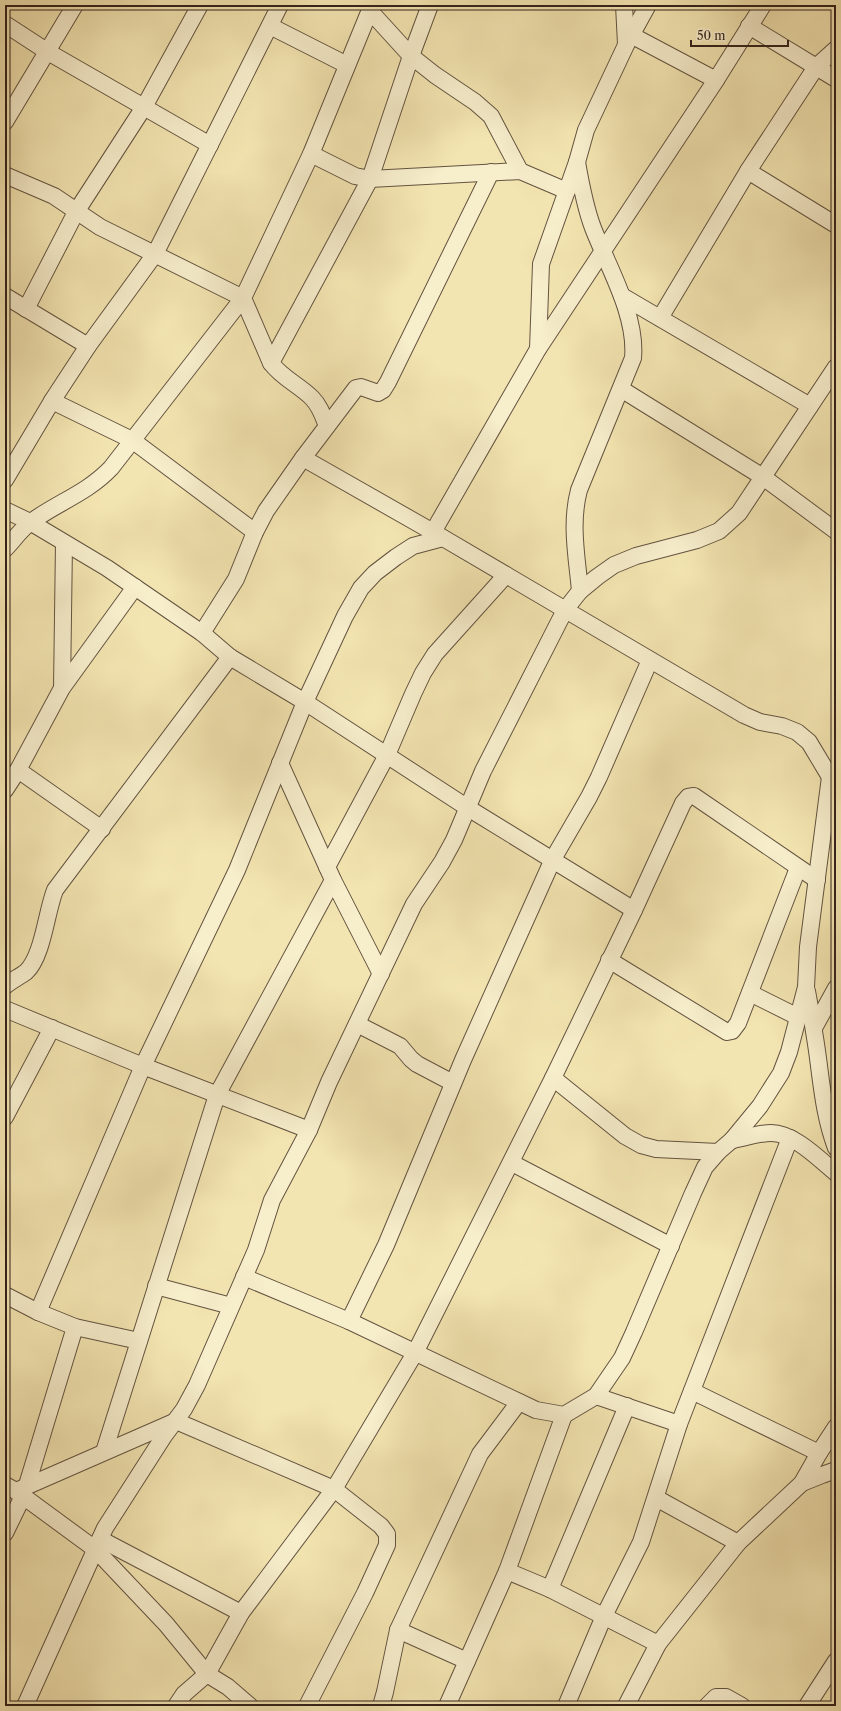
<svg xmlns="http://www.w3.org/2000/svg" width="841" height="1711" font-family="'Libre Caslon Text',serif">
  <rect width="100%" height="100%" fill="#f3e5b1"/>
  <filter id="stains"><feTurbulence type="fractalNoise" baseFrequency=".005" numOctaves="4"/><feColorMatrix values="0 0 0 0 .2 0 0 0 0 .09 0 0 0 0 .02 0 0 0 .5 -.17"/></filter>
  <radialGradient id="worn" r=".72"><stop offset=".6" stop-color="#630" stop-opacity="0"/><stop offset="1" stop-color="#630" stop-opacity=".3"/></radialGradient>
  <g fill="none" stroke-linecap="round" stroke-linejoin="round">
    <defs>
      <g id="minor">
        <path d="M624 5 626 44"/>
        <path d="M370 11 411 56 435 75 475 102 491 116 520 171"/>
        <path d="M5 24 48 52 210 145"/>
        <path d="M270 26 347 65"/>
        <path d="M749 26 836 79"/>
        <path d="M631 35 716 80"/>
        <path d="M5 122 75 5"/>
        <path d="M311 154 355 176 370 179 520 171 567 191"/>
        <path d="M577 162C581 185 585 207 593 228 608 267 637 315 633 358L579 490C570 524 577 557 580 591"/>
        <path d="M748 171 836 225"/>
        <path d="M5 175 54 196 100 227 243 298 271 363C282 378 299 385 312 398 320 406 323 416 327 426"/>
        <path d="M5 296 88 346"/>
        <path d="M622 296 810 406"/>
        <path d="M26 309 76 212 144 107 200 5"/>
        <path d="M660 318 748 171 816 67 836 49"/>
        <path d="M538 349 541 264 577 162 586 130 626 45 648 5"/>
        <path d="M271 363 370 179 411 56 430 5"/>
        <path d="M621 389 763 477 836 531"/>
        <path d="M52 401 132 440 255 532"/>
        <path d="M303 458 433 532 744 715 760 722 782 726 797 732 809 742 830 777"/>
        <path d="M5 480 52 401 88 346 155 254 280 5"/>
        <path d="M5 510 30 522 107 568 202 633 230 657 305 702 468 808 634 910"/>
        <path d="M433 532 538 349 716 80 763 5"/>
        <path d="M5 549C13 541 21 529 31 522 58 502 86 494 111 468L243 298 311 154 372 5"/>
        <path d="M202 633 236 579 255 532 266 511 303 458 356 388 361 387 378 393 383 390 388 382 491 172"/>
        <path d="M62 688 64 543"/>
        <path d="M280 763 333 880 381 974"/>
        <path d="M18 770 102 829"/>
        <path d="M5 790 18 770 62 688 135 587"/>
        <path d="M327 867 387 755 413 694 423 673 435 654 506 575"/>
        <path d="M609 960 727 1032 732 1031 738 1023 798 868"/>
        <path d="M5 986C11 981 19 977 26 972 43 956 46 913 55 890L230 657"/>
        <path d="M807 991C811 1013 815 1035 818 1058 822 1089 825 1119 836 1148"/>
        <path d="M750 993 798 1017"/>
        <path d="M5 1009 143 1066 309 1130"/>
        <path d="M357 1024 400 1046 411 1059 417 1064 453 1083"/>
        <path d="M814 1028 836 988"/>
        <path d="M553 1078 625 1136 641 1145 656 1149 718 1152"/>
        <path d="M5 1117 52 1028"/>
        <path d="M732 1140C744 1138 759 1133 771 1133 794 1133 819 1159 836 1173"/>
        <path d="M512 1163 671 1246"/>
        <path d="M244 1277 349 1321 536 1410 564 1415 596 1396 611 1374 622 1358 634 1332 693 1193 705 1167 718 1152 732 1140 760 1106 781 1073 789 1052 806 987 808 947 830 777 836 770"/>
        <path d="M156 1286 231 1306"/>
        <path d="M5 1295 38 1312 75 1327 139 1341"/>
        <path d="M38 1312 143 1066 237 870 305 702 345 616 361 588 375 573 396 557 413 546 443 538"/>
        <path d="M349 1321 386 1245 463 1060 553 859 589 797 599 777 650 660"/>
        <path d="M692 1391 819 1453"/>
        <path d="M596 1396 679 1424"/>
        <path d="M104 1452 217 1095 333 880"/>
        <path d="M802 1483 822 1475 836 1470"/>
        <path d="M5 1485 16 1491 95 1549 166 1624 207 1674 228 1687 250 1706"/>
        <path d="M27 1485 75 1327"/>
        <path d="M16 1491 176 1421 334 1489 381 1526 387 1534V1545L365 1593 307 1706"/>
        <path d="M656 1498 738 1543"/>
        <path d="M5 1533 23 1496"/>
        <path d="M100 1539 241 1613"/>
        <path d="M507 1571 550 1589 658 1644"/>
        <path d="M550 1589 627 1406"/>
        <path d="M398 1630 467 1661"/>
        <path d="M25 1706 105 1528 164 1436 184 1409 197 1385 256 1250 272 1200 309 1130 329 1082 414 904 442 862 454 840 483 771 565 610 580 591 597 577 614 565 636 556 697 540 719 531 739 513 836 367"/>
        <path d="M176 1706 184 1694 207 1674 241 1613 334 1489 415 1353 553 1078 634 910 683 803 688 797 694 796 817 880"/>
        <path d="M381 1706 385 1692 398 1630 480 1454 519 1402"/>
        <path d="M447 1706 507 1571 564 1415"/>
        <path d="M566 1706 604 1616 641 1542 679 1424 790 1138"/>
        <path d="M626 1706 658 1644 738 1543 802 1483 819 1453 836 1427"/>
        <path d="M707 1706 716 1697H726L742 1706"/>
        <path d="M807 1706 836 1661"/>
      </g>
    </defs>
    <!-- minor casing -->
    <use href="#minor" stroke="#635340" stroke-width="18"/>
    <!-- minor -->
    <use href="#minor" stroke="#f7eecc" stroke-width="16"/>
  </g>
  <!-- margin -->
  <rect width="841" height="1711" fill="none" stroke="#f3e5b1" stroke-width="20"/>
  <rect x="6" y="6" width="829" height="1699" fill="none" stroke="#33221b" stroke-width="2"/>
  <rect x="10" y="10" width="821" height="1691" fill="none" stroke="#33221b"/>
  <!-- scale -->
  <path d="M691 40v6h97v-6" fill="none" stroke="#33221b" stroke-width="2"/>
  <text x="697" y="40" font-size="12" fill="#33221b" stroke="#f7eecc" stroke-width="3" paint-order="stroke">50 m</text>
  <rect width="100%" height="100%" filter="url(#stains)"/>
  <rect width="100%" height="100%" fill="url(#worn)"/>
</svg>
